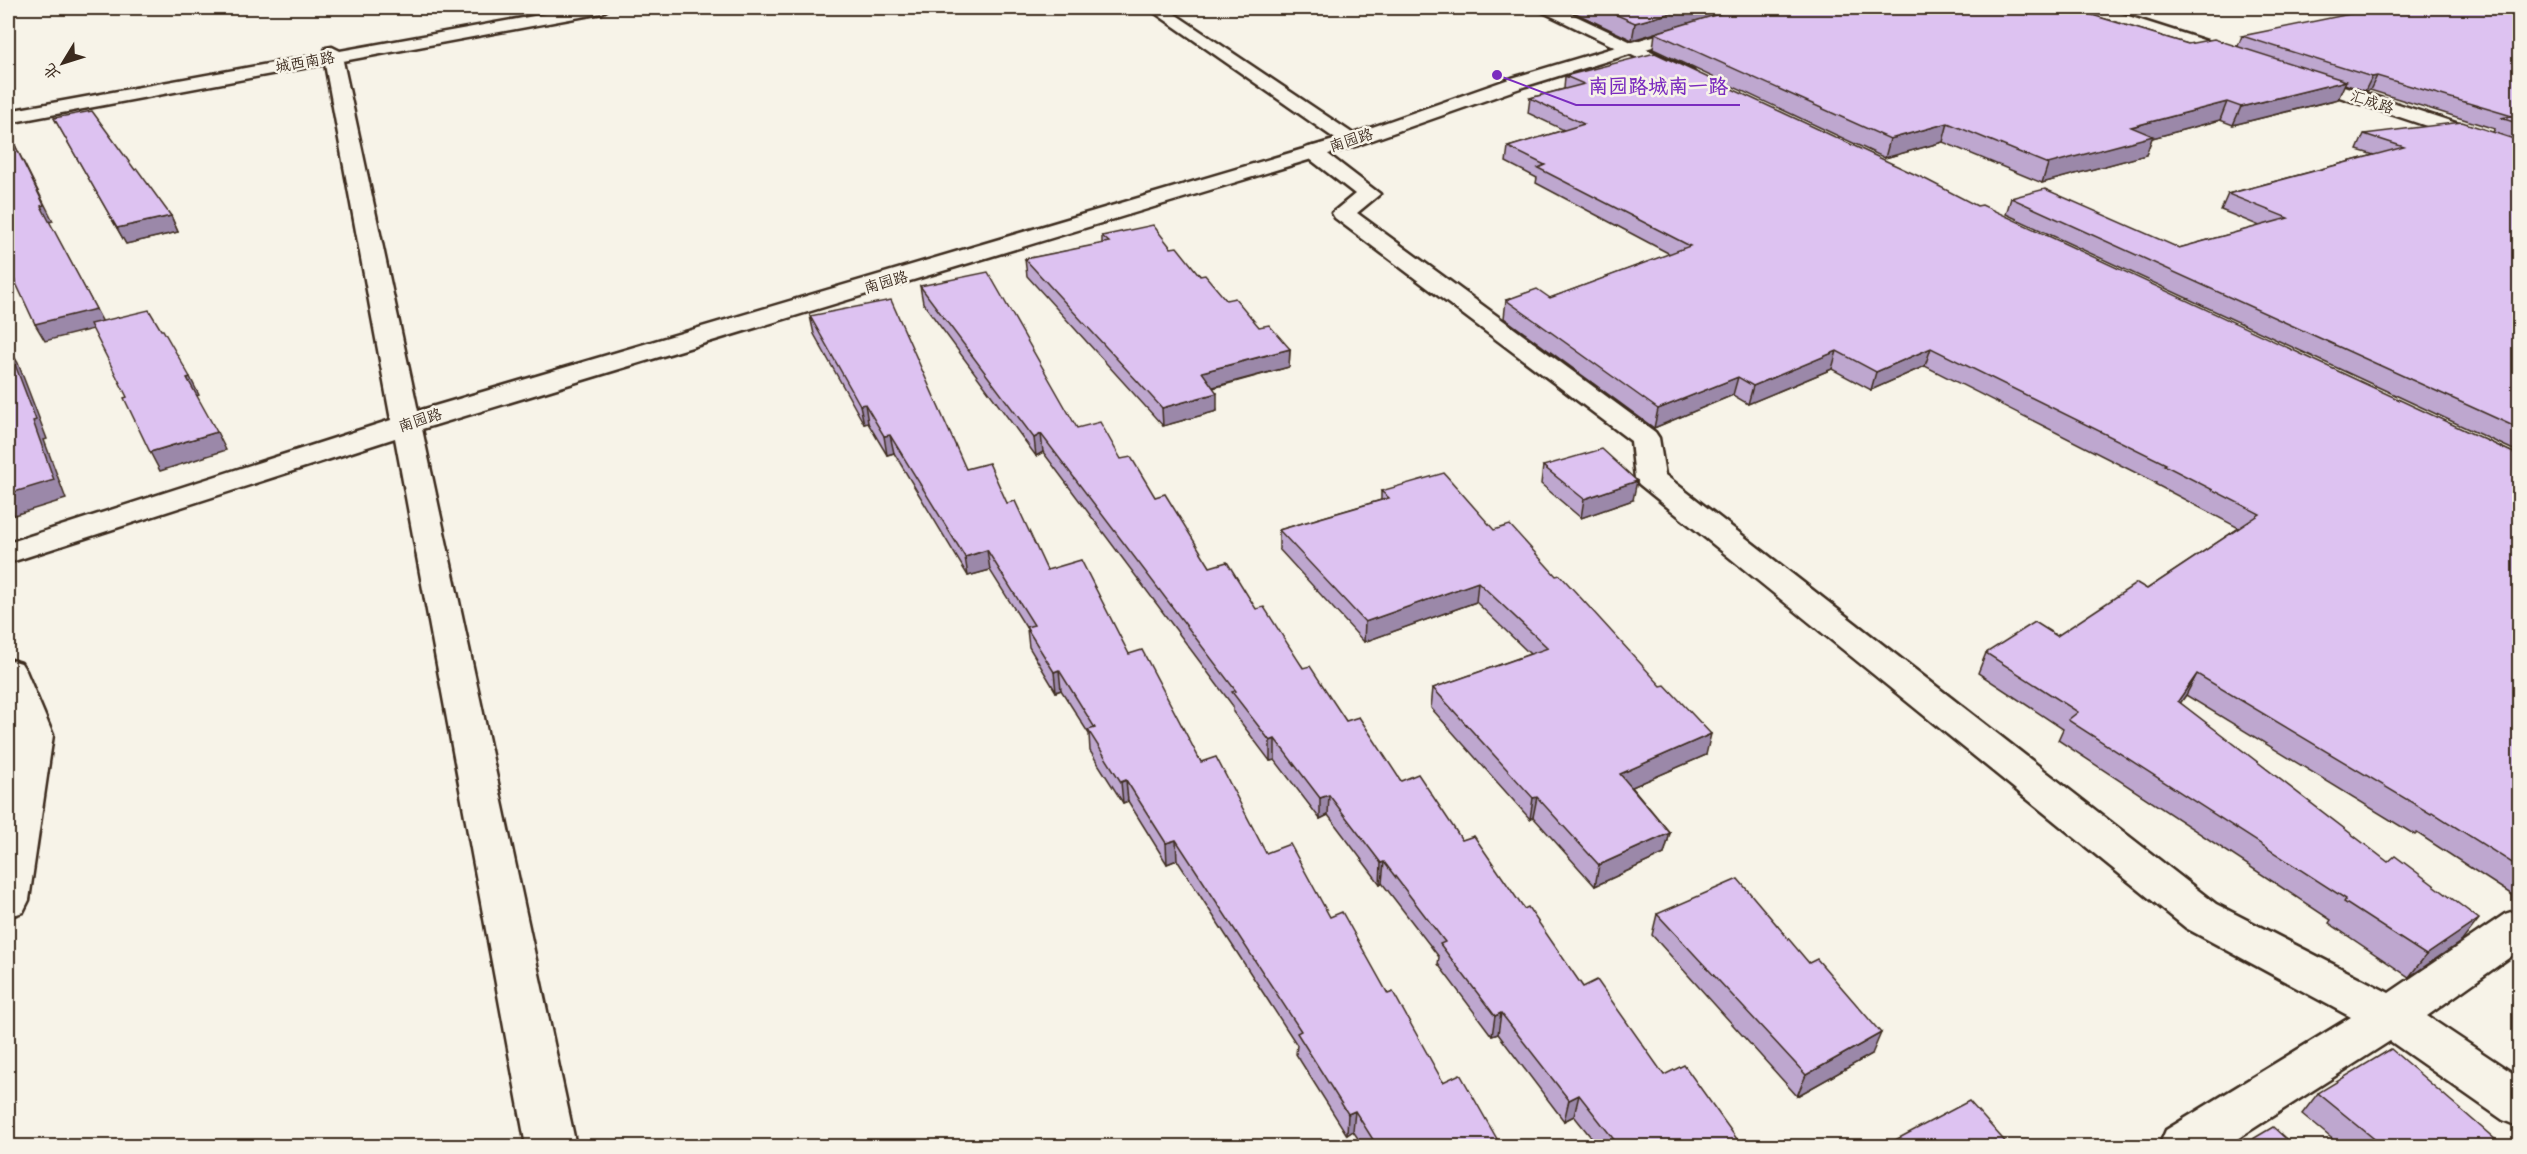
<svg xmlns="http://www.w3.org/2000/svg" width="2527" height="1154" font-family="'Playpen Sans','LXGW WenKai TC',sans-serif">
  <rect width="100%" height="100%" fill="#f7f3e8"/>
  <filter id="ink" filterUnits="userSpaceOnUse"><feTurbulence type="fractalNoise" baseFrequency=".0167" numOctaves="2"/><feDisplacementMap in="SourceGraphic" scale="12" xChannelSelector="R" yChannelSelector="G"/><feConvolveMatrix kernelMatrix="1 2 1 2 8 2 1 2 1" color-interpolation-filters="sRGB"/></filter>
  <g filter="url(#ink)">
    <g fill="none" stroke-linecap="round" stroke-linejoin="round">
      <defs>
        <g id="street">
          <path d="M1148 8H1166L1358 137 1361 141 1358 145H1344Z"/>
          <path d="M1539 8H1559L1693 71 1696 75 1693 79H1681L1541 11Z"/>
          <path d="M2080 8H2103L2244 53 2247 57 2244 61H2232L2082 11Z"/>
          <path d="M2298 71 2520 144V157L2291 81 2289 77 2291 73Z"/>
          <path d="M1313 146 1320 148 1380 194 1357 213 1655 432 1659 438 1665 475 2216 904 2389 993 2505 914 2520 909V950L2427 1016 2520 1078V1127L2503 1120 2390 1041 2226 1146H2159L2166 1130 2351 1017 2186 928 1639 484 1635 478 1631 441 1335 218 1332 213 1355 194 1306 156 1303 152 1306 148Z"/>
          <path d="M8 659 21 663 26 671 53 735 29 900 23 912 8 917V780L15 735 8 715Z"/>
        </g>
        <path id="secondary" d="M578 8H610L602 13 343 61 418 411 1344 137 1512 78 1747 8H1771L1769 11 1526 86 1358 145 422 429 576 1146H526L395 438 8 563V543L391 420 325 64 8 123V111L323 54 326 48 332 47 340 51Z"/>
      </defs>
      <!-- street casing -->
      <use href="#street" stroke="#3b2a1e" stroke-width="5"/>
      <!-- secondary casing -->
      <use href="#secondary" stroke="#3b2a1e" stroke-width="5"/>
      <!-- street -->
      <use href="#street" fill="#f7f3e8" fill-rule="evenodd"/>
      <!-- secondary -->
      <use href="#secondary" fill="#f7f3e8" fill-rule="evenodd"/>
    </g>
    <!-- wall -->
    <g fill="#bea7cf" stroke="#3b2a1e" stroke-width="1.5">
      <path d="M1565 8H2069L2188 44 2238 46 2242 36 2436 9 2520 8V453L2006 214 2011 198 2179 248 2260 226 2221 210 2228 194 2374 155 2357 150 2364 134 2493 132 2495 129 2370 90 2365 91 2344 84 2338 99 2233 125 2220 120 2152 138 2146 155 2042 183 1943 142 1885 158 1653 49 1655 33 1632 40Z"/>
      <path d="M1565 76 1977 206 2520 456V900L2417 833 2415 835 2186 695 2180 703 2462 941 2409 977 2329 923 2331 920 2058 740 2063 729 1978 673 1986 653 2057 636 2147 589 2239 528 2155 484 2156 483 1925 366 1871 390 1832 369 1748 404 1733 395 1654 428 1504 318 1506 300 1550 298 1670 254 1536 183 1537 178 1506 162 1508 147 1564 130 1528 113 1530 98 1564 89Z"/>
      <path d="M54 118 135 170 171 216 178 232 126 244Z"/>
      <path d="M1102 236 1171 248 1226 300 1259 327 1290 349 1289 367 1213 388 1217 411 1163 426 1027 276 1025 259 1102 244Z"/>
      <path d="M920 286 1077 428 1121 459 1155 497 1210 567 1256 609 1346 721 1401 781 1462 840 1524 909 1583 987 1664 1075 1742 1146H1598L1574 1116 1564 1121 1498 1034 1492 1036 1438 964 1439 957 1382 883 1380 884 1328 815 1320 819 1275 760 1270 761 1233 712V706L1043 452 1036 456 923 303Z"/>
      <path d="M810 316 966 469 1007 503 1047 570 1129 654 1201 762 1266 853 1330 917 1388 994 1443 1082 1501 1146H1363L1353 1131 1347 1135 1296 1054 1297 1045 1177 860 1167 864 1128 801 1123 803 1090 751 1089 734 1061 690 1056 692 1029 647 1027 629 990 570 968 576 894 453 887 455 868 423 864 424 814 334Z"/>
      <path d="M1543 466 1633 500 1581 518 1541 484Z"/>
      <path d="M1381 491 1494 530 1706 755 1632 787 1670 833 1664 854 1595 886 1533 817 1530 819 1431 708 1433 688 1530 654 1476 602 1364 642 1279 549V530L1381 500Z"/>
      <path d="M1657 914 1872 1054 1797 1096 1652 935Z"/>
      <path d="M2520 1011V1022L2514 1018Z"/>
      <path d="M2318 1093 2503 1146H2520H2341L2302 1114Z"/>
    </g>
    <!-- shaded-wall -->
    <g fill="#9b88a9" stroke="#3b2a1e" stroke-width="1.5">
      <path d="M1690 8H1741L1632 40 1635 23Z"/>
      <path d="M2377 76 2370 90 2365 91 2372 77Z"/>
      <path d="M2346 81 2338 99 2233 125 2241 107Z"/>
      <path d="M2227 102 2220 120 2152 138 2146 155 2042 183 2048 164 2131 127Z"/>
      <path d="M1948 123 1943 142 1885 158 1890 139Z"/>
      <path d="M8 131 53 221 49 222 105 326 45 341 35 324 41 206Z"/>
      <path d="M171 216 178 232 126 244 117 228Z"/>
      <path d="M8 346 18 363 47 439 44 440 66 499 8 517V494L33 421Z"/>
      <path d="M1931 348 1925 366 1871 390 1876 372Z"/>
      <path d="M1290 349 1289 367 1202 390V372Z"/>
      <path d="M1837 351 1832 369 1748 404 1753 386Z"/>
      <path d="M190 377 199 395 196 396 187 378Z"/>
      <path d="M1738 377 1733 395 1654 428 1658 409Z"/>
      <path d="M1217 393V411L1163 426 1162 408Z"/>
      <path d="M865 404 868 423 864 424 860 405Z"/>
      <path d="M217 432 226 450 160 471 150 452Z"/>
      <path d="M1041 434 1043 452 1036 456 1034 438Z"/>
      <path d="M890 435 894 453 887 455 884 436Z"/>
      <path d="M1637 481 1633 500 1581 518 1584 499Z"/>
      <path d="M987 550 990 570 968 576 965 557Z"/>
      <path d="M1478 582 1476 602 1364 642 1365 622Z"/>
      <path d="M1059 670 1061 690 1056 692 1054 672Z"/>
      <path d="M2197 674 2186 695 2167 722 2178 701Z"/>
      <path d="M1711 734 1706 755 1616 794 1620 774Z"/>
      <path d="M1275 739V760L1270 761V741Z"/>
      <path d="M1126 780 1128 801 1123 803 1121 782Z"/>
      <path d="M1329 795 1328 815 1320 819V798Z"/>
      <path d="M1537 797 1533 817 1530 819 1533 798Z"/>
      <path d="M1670 833 1664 854 1595 886 1599 865Z"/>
      <path d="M1176 840 1177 860 1167 864 1166 843Z"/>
      <path d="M1384 862 1382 883 1380 884 1381 863Z"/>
      <path d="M2479 919 2462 941 2409 977 2426 955Z"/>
      <path d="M1501 1013 1498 1034 1492 1036 1495 1016Z"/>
      <path d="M1881 1033 1872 1054 1797 1096 1806 1075Z"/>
      <path d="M1579 1095 1574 1116 1564 1121 1569 1100Z"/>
      <path d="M1355 1111 1353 1131 1347 1135 1348 1114Z"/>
    </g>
    <!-- building -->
    <g fill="#ddc2f1" stroke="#3b2a1e" stroke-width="1.5">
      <path d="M1601 8H1690L1635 23Z"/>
      <path d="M1739 8H2069L2188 44 2214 39 2346 81 2241 107 2227 102 2131 127 2153 136 2048 164 1948 123 1890 139 1655 33Z"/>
      <path d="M2379 8H2428L2436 9 2445 8H2520V124L2501 118 2512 116 2377 76 2372 77 2242 36Z"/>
      <path d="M1655 53 1927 180 1977 206 1982 205 2520 456V868L2432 812 2431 814 2197 674 2178 701 2388 862 2395 856 2479 919 2426 955 2344 902 2346 899 2068 720 2078 712 1986 653 2035 622 2057 636 2137 583 2147 589 2260 514 2164 465 2166 464 1931 348 1876 372 1837 351 1753 386 1738 377 1658 409 1506 300 1537 289 1550 298 1690 246 1538 168 1545 165 1508 147 1584 124 1530 98 1584 84 1565 76Z"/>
      <path d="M92 111 135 170 137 169 171 216 117 228 54 118Z"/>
      <path d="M2462 122 2520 141V429L2011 198 2045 189 2179 248 2288 218 2228 194 2404 147 2364 134Z"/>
      <path d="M8 131 44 205 41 206 96 309 35 324 8 266Z"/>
      <path d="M1153 225 1171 248 1177 247 1200 276 1205 275 1226 300 1235 298 1259 327 1269 325 1290 349 1202 372 1217 393 1162 408 1025 259 1109 242 1102 236Z"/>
      <path d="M988 272 1077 428 1100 422 1121 459 1131 457 1155 497 1165 494 1210 567 1227 562 1256 609 1264 607 1303 668 1310 666 1346 721 1359 717 1401 781 1418 774 1462 840 1474 836 1524 909 1528 907 1583 987 1597 980 1664 1075 1684 1065 1742 1146H1619L1579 1095 1569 1100 1501 1013 1495 1016 1440 944 1445 942 1384 862 1381 863 1329 795 1320 798 1275 739 1270 741 1232 692 1236 691 1041 434 1034 438 920 286Z"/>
      <path d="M891 300 966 469 989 463 1007 503 1015 501 1047 570 1081 560 1129 654 1142 650 1201 762 1216 757 1266 853 1290 844 1330 917 1342 912 1388 994 1393 992 1443 1082 1460 1074 1501 1146H1377L1355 1111 1348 1114 1297 1033 1301 1031 1176 840 1166 843 1126 780 1121 782 1088 730 1095 728 1059 670 1054 672 1026 627 1034 625 987 550 965 557 890 435 884 436 865 404 860 405 810 316Z"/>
      <path d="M149 310 161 330H163L190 377 187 378 217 432 150 452 124 398 127 397 90 324Z"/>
      <path d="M8 346 36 420 33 421 54 480 8 494Z"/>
      <path d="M1602 449 1637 481 1584 499 1543 466Z"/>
      <path d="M1444 473 1494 530 1510 525 1556 576 1560 575 1661 686 1665 685 1711 734 1620 774 1670 833 1599 865 1537 797 1533 798 1433 688 1548 648 1478 582 1365 622 1279 530 1389 498 1381 491Z"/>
      <path d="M1738 879 1809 963 1817 959 1881 1033 1806 1075 1657 914Z"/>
      <path d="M2391 1049 2503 1146 2515 1138 2520 1142V1146H2383L2318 1093Z"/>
      <path d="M1969 1101 2009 1146H1884Z"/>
      <path d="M2273 1127 2294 1146H2241Z"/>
    </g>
  </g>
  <g text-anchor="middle" stroke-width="5" stroke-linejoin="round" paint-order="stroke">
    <!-- far-street labels -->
    <g font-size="15" fill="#3b2a1e" stroke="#f7f3e8">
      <text transform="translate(305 62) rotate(-10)" y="5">城西南路</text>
      <text transform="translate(2372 102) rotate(18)" y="5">汇成路</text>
      <text transform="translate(1351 140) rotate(-18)" y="5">南园路</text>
      <text transform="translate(886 282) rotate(-16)" y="5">南园路</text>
      <text transform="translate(420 420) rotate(-18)" y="5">南园路</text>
    </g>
  </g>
  <!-- callouts -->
  <path fill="none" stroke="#7b2cbf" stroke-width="2" d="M1497 75L1576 105H1740"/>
  <circle fill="#7b2cbf" stroke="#f7f3e8" stroke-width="2" cx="1497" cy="75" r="6"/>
  <g font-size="20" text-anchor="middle" font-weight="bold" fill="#7b2cbf" stroke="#f7f3e8" stroke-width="5" stroke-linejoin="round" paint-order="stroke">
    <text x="1658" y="93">南园路城南一路</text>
  </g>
  <!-- margin -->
  <rect width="2527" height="1154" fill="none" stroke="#f7f3e8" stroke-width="30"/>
  <rect x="15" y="15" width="2497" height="1124" fill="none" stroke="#3b2a1e" stroke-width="2" filter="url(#ink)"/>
  <!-- north arrow -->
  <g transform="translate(63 63) rotate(232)" stroke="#f7f3e8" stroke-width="4.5" paint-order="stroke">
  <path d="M0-4.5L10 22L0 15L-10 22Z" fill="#3b2a1e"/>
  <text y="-9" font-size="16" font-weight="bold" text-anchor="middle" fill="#3b2a1e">北</text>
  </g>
</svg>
